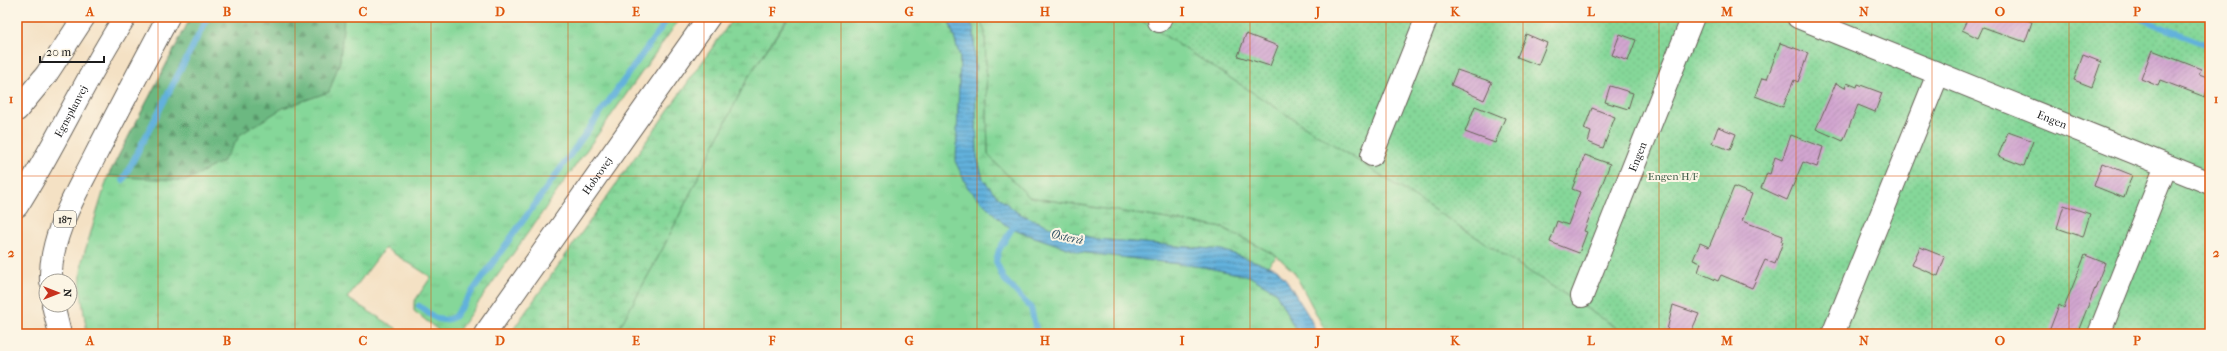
<svg xmlns="http://www.w3.org/2000/svg" width="2227" height="351" font-family="'IM FELL French Canon',serif">
  <defs>
    <pattern id="grass-tufts" width="24" height="20" patternUnits="userSpaceOnUse"><rect width="24" height="20" fill="#85d799"/><path d="M3 7l-1-3M5 7V3M7 7l1-3M15 17l-1-3M17 17v-4M19 17l1-3" fill="none" stroke="#72b883"/></pattern>
    <pattern id="forest-firs" width="22" height="20" patternUnits="userSpaceOnUse"><rect width="22" height="20" fill="#6cb881"/><path d="M5 1l3.5 6h-7zM16 11l3.5 6h-7z" fill="#589569"/></pattern>
    <pattern id="wetland-marsh" width="20" height="14" patternUnits="userSpaceOnUse"><rect width="20" height="14" fill="#85d799"/><path d="M1 5h8M5 5V1M11 12h8M15 12V8" fill="none" stroke="#72b883"/></pattern>
    <pattern id="garden-dots" width="8" height="8" patternUnits="userSpaceOnUse"><rect width="8" height="8" fill="#85d799"/><path d="M2 2h.1M6 6h.1" fill="none" stroke="#72b883" stroke-width="1.8" stroke-linecap="round"/></pattern>
    <pattern id="water-rules" width="6" height="5" patternUnits="userSpaceOnUse"><rect width="6" height="5" fill="#62b1dc"/><path d="M0 2.5h6" fill="none" stroke="#508fb2"/></pattern>
    <pattern id="building-hatch" width="6" height="6" patternUnits="userSpaceOnUse"><rect width="6" height="6" fill="#d2a6d0"/><path d="M-1 1l2-2M0 6l6-6M5 7l2-2" fill="none" stroke="#b48eb2"/></pattern>
  </defs>
  <rect width="100%" height="100%" fill="#fcf5e5"/>
  <filter id="ink" filterUnits="userSpaceOnUse"><feTurbulence type="fractalNoise" baseFrequency=".025" numOctaves="2"/><feDisplacementMap in="SourceGraphic" scale="8" xChannelSelector="R" yChannelSelector="G"/><feConvolveMatrix kernelMatrix="1 2 1 2 8 2 1 2 1" color-interpolation-filters="sRGB"/></filter>
  <filter id="wash" filterUnits="userSpaceOnUse"><feTurbulence type="fractalNoise" baseFrequency=".012" numOctaves="4" result="noise"/><feDisplacementMap in="SourceGraphic" scale="16" xChannelSelector="R" yChannelSelector="G"/><feGaussianBlur stdDeviation="0.9" result="paint"/><feColorMatrix in="noise" values="0 0 0 0 0 0 0 0 0 0 0 0 0 0 0 0 0 1.4 0 .05"/><feComposite in="paint" operator="in"/></filter>
  <g filter="url(#wash)">
    <rect width="100%" height="100%" fill="#f4e1c4"/>
    <!-- grass -->
    <g fill="url(#grass-tufts)" stroke="#507a5a">
      <path d="M191 17H681L456 334H443L414 311V302L431 277 385 248 347 298 396 328 398 334H87L80 287 82 261 108 176Z"/>
      <path d="M789 17H948L960 57 956 163 1004 224 1026 234 1079 252 1203 267 1249 276 1275 291 1298 334H616L663 248 747 79Z"/>
      <path d="M979 17H1136L1626 334H1327L1294 272 1277 256 1224 228 1029 197 988 155 985 32Z"/>
    </g>
    <!-- forest -->
    <path fill="url(#forest-firs)" stroke="#446a4e" d="M191 17H344L340 61 329 92 283 108 241 134 223 161 186 181 108 176Z"/>
    <!-- wetland -->
    <g fill="url(#wetland-marsh)" stroke="#507a5a">
      <path d="M734 17H788L747 79 663 248 616 334H510Z"/>
      <path d="M968 17H979L985 32 988 155 1029 197 1223 228 1277 256 1268 266 1222 250 1097 239 1053 228 1018 213 996 195 983 179 977 157 974 30Z"/>
    </g>
    <!-- garden -->
    <path fill="url(#garden-dots)" stroke="#507a5a" d="M1136 17H2210V334H1626Z"/>
    <!-- water -->
    <path fill="url(#water-rules)" stroke="#3f667c" d="M948 17H968L974 30 977 157 983 179 996 195 1018 213 1053 228 1097 239 1222 250 1277 269 1287 281 1310 318 1317 334H1298L1275 291 1249 276 1203 267 1079 252 1026 234 1004 224 968 188 956 163 960 57Z"/>
    <g fill="none" stroke-linecap="round" stroke-linejoin="round">
      <!-- stream -->
      <g stroke="#62b1dc" stroke-width="6">
        <path d="M2136 17 2210 46"/>
        <path d="M123 180 208 17"/>
        <path d="M1016 222 999 250 996 261 1003 278 1031 308 1037 334"/>
        <path d="M419 306C432 315 438 325 454 317L669 17"/>
      </g>
    </g>
    <g id="blocks">
      <!-- building -->
      <g fill="url(#building-hatch)">
        <path d="M1963 17H2018L2032 22 2025 42 1983 27 1978 38 1962 30 1967 20Z"/>
        <path d="M1246 34 1278 46 1270 66 1238 56Z"/>
        <path d="M1526 34 1547 43 1538 65 1517 57Z"/>
        <path d="M1620 34 1636 40 1628 61 1612 55Z"/>
        <path d="M1780 43 1808 53 1798 82 1794 80 1783 107 1755 96 1762 78 1767 79Z"/>
        <path d="M2152 50 2201 69 2199 74 2210 78 2205 97 2160 80 2158 86 2141 79Z"/>
        <path d="M2083 55 2101 62 2092 87 2074 80Z"/>
        <path d="M1457 70 1492 82 1484 100 1451 85Z"/>
        <path d="M1836 83 1845 88 1847 83 1857 87 1858 84 1882 93 1875 112 1858 105 1843 141 1816 129Z"/>
        <path d="M1610 86 1633 93 1628 109 1605 102Z"/>
        <path d="M1475 106 1505 118 1495 143 1465 132Z"/>
        <path d="M1592 108 1615 117 1603 148 1588 142 1591 132 1584 129Z"/>
        <path d="M1718 127 1736 134 1730 150 1712 143Z"/>
        <path d="M2008 132 2033 141 2024 166 1998 156Z"/>
        <path d="M1791 135 1823 147 1817 167 1803 162 1787 200 1761 188 1767 173 1770 174 1775 157 1782 160Z"/>
        <path d="M1585 155 1610 164 1584 231 1587 232 1579 253 1550 242 1557 221 1568 225 1580 192 1572 189Z"/>
        <path d="M2102 163 2132 175 2124 198 2094 186Z"/>
        <path d="M1734 187 1752 194 1742 221 1783 236 1781 241 1783 242 1775 264 1765 260 1752 288 1721 275 1718 281 1698 272 1701 263 1693 260 1700 243 1709 247Z"/>
        <path d="M2064 205 2090 214 2083 237 2057 228Z"/>
        <path d="M1920 247 1945 257 1938 276 1912 265Z"/>
        <path d="M2085 255 2105 263 2077 334H2048L2059 305 2064 308Z"/>
        <path d="M1673 305 1699 314 1690 334H1666Z"/>
      </g>
    </g>
  </g>
  <g filter="url(#ink)">
    <use href="#blocks" fill-opacity="0" stroke="#686157" stroke-width="1"/>
    <g fill="none" stroke-linecap="round" stroke-linejoin="round">
      <defs>
        <g id="minor">
          <path id="s1" d="M1798 17 2210 183"/>
          <path d="M1159 21 1161 17"/>
          <path d="M1372 155 1427 17"/>
          <path id="s2" d="M1582 296 1693 17"/>
          <path id="s3" d="M485 334 709 17"/>
          <path d="M1833 334 1938 74"/>
          <path d="M2099 334 2166 166"/>
        </g>
        <g id="major">
          <path d="M17 110 46 75 84 17"/>
          <path id="s4" d="M17 206C56 145 85 78 125 17"/>
        </g>
        <g id="highway">
          <path d="M51 281C49 237 75 196 94 158 118 111 143 64 168 17"/>
          <path d="M53 305 60 334"/>
        </g>
      </defs>
      <!-- minor casing -->
      <use href="#minor" stroke="#686157" stroke-width="24"/>
      <!-- major casing -->
      <use href="#major" stroke="#686157" stroke-width="24"/>
      <!-- highway casing -->
      <use href="#highway" stroke="#686157" stroke-width="24"/>
      <!-- minor -->
      <use href="#minor" stroke="#fff" stroke-width="22"/>
      <!-- major -->
      <use href="#major" stroke="#fff" stroke-width="22"/>
      <!-- highway -->
      <use href="#highway" stroke="#fff" stroke-width="22"/>
    </g>
  </g>
  <!-- grid -->
  <path fill="none" stroke="#de560d" stroke-width="1" stroke-opacity="0.55" d="M158 17V334M295 17V334M431 17V334M568 17V334M704 17V334M841 17V334M977 17V334M1114 17V334M1250 17V334M1386 17V334M1523 17V334M1659 17V334M1796 17V334M1932 17V334M2069 17V334M17 176H2210"/>
  <g text-anchor="middle" stroke-width="4" stroke-linejoin="round" paint-order="stroke">
    <!-- shield labels -->
    <rect fill="#fcf5e5" stroke="#5f5d58" stroke-width="1" x="54" y="211" width="22" height="16" rx="3"/>
    <g font-size="10" font-weight="bold" fill="#1c1c1c">
      <text x="65" y="223">187</text>
    </g>
    <!-- street labels -->
    <g font-size="11" fill="#1c1c1c" stroke="#fcf5e5">
      <text dy="4" stroke="none"><textPath href="#s4" startOffset="109">Egnsplanvej</textPath></text>
      <text dy="4" stroke="none"><textPath href="#s1" startOffset="274">Engen</textPath></text>
      <text dy="4" stroke="none"><textPath href="#s2" startOffset="150">Engen</textPath></text>
      <text dy="4" stroke="none"><textPath href="#s3" startOffset="194">Hobrovej</textPath></text>
    </g>
    <!-- park labels -->
    <g font-size="11" fill="#415d48" stroke="#fcf5e5">
      <text x="1673" y="180">Engen H/F</text>
    </g>
    <!-- water labels -->
    <g font-size="12" font-style="italic" fill="#385869" stroke="#fcf5e5">
      <text transform="translate(1067 237) rotate(12)" y="4">Østerå</text>
    </g>
  </g>
  <!-- margin -->
  <rect width="2227" height="351" fill="none" stroke="#fcf5e5" stroke-width="44"/>
  <!-- north arrow -->
  <g transform="translate(58 293) rotate(90)"><circle r="19" fill="#fcf5e5" stroke="#a29e95"/>
  <path d="M0-3L7 15L0 10L-7 15Z" fill="#c8321e"/>
  <text y="-6" font-size="11" font-weight="bold" text-anchor="middle" fill="#1c1c1c">N</text>
  </g>
  <!-- scale -->
  <path d="M40 56v6h64v-6" fill="none" stroke="#1c1c1c" stroke-width="2"/>
  <text x="46" y="56" font-size="12" fill="#1c1c1c" stroke="#fcf5e5" stroke-width="3" paint-order="stroke">20 m</text>
  <rect x="22" y="22" width="2183" height="307" fill="none" stroke="#de560d" stroke-width="1.5"/>
  <g font-size="13" text-anchor="middle" font-weight="bold" fill="#de560d">
    <text x="90" y="16">A</text>
    <text x="227" y="16">B</text>
    <text x="363" y="16">C</text>
    <text x="500" y="16">D</text>
    <text x="636" y="16">E</text>
    <text x="772" y="16">F</text>
    <text x="909" y="16">G</text>
    <text x="1045" y="16">H</text>
    <text x="1182" y="16">I</text>
    <text x="1318" y="16">J</text>
    <text x="1455" y="16">K</text>
    <text x="1591" y="16">L</text>
    <text x="1727" y="16">M</text>
    <text x="1864" y="16">N</text>
    <text x="2000" y="16">O</text>
    <text x="2137" y="16">P</text>
    <text x="11" y="103">1</text>
    <text x="2216" y="103">1</text>
    <text x="11" y="257">2</text>
    <text x="2216" y="257">2</text>
    <text x="90" y="345">A</text>
    <text x="227" y="345">B</text>
    <text x="363" y="345">C</text>
    <text x="500" y="345">D</text>
    <text x="636" y="345">E</text>
    <text x="772" y="345">F</text>
    <text x="909" y="345">G</text>
    <text x="1045" y="345">H</text>
    <text x="1182" y="345">I</text>
    <text x="1318" y="345">J</text>
    <text x="1455" y="345">K</text>
    <text x="1591" y="345">L</text>
    <text x="1727" y="345">M</text>
    <text x="1864" y="345">N</text>
    <text x="2000" y="345">O</text>
    <text x="2137" y="345">P</text>
  </g>
</svg>
